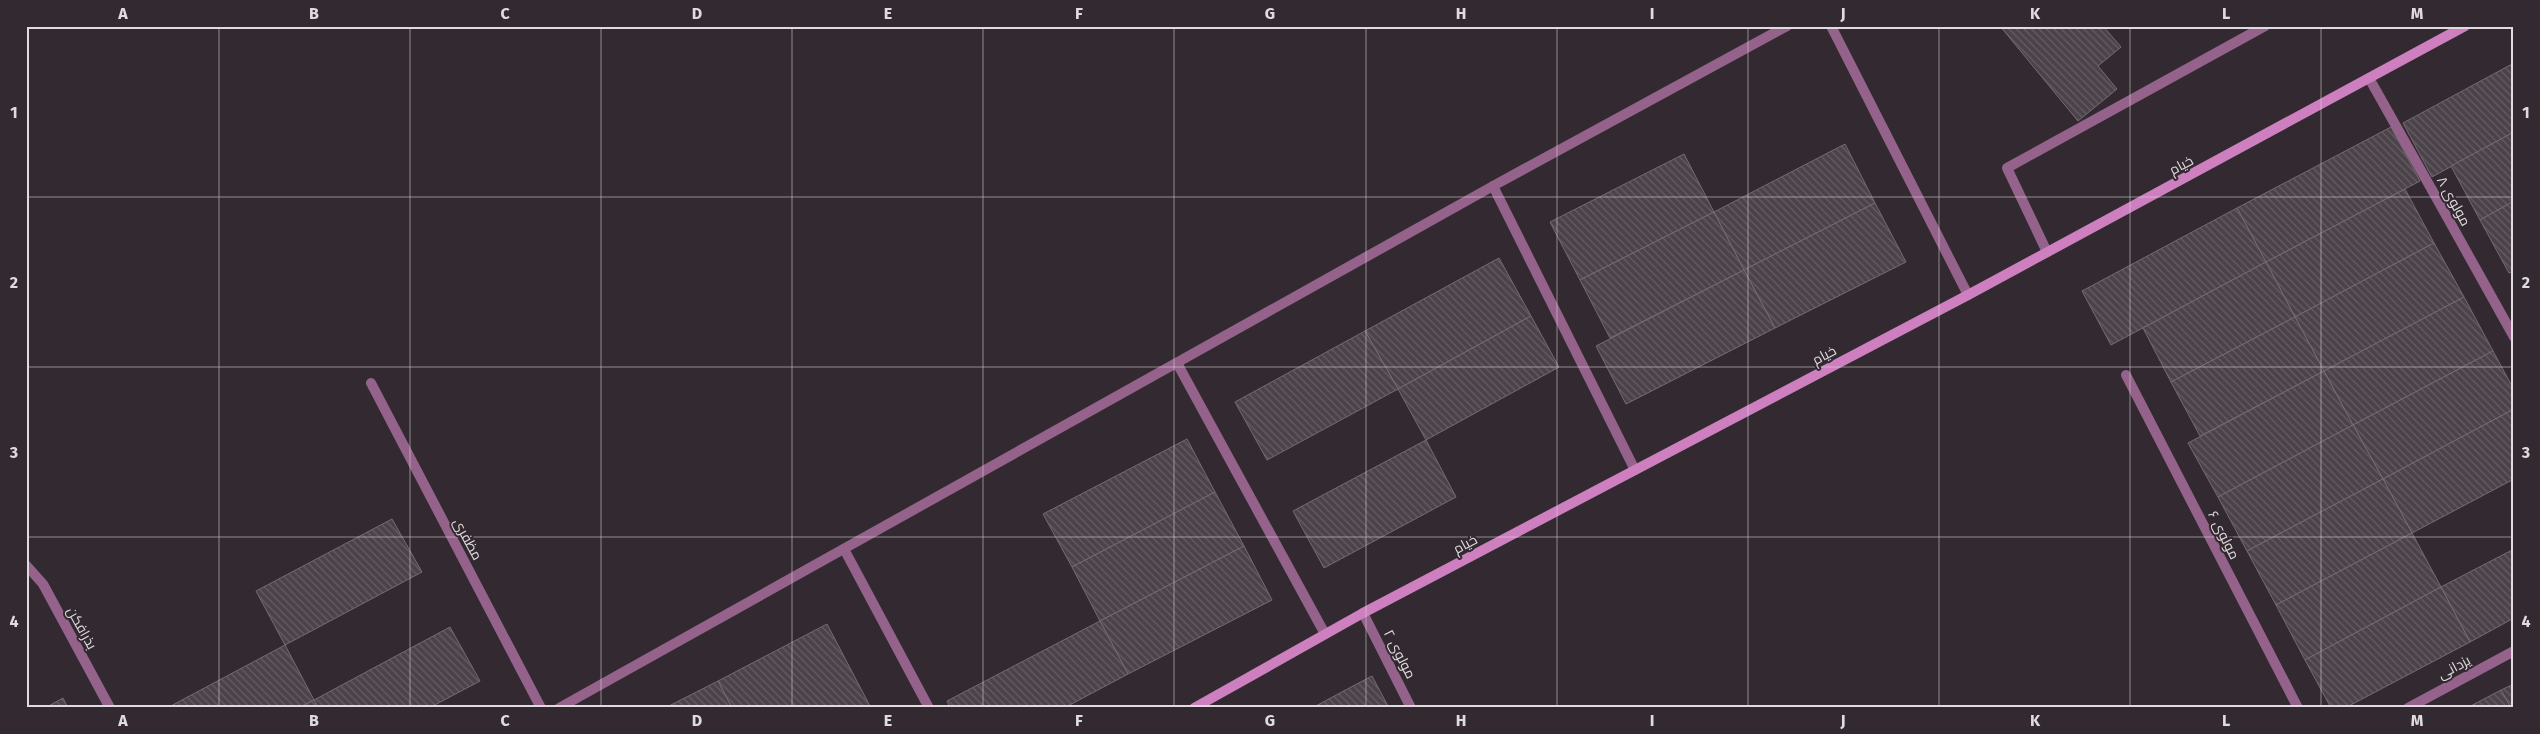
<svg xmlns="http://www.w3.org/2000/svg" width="2540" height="734" font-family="'Fira Sans',Cairo,sans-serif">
  <defs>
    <pattern id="building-back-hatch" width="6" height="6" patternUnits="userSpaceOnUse" patternTransform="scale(1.25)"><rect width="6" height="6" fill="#4b4349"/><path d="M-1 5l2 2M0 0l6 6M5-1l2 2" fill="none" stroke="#655e63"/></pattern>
  </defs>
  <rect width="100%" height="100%" fill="#322a30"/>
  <!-- building -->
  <g fill="url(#building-back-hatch)" stroke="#756c73">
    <path d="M2000 26H2103L2121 47 2098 66 2117 89 2078 121Z"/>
    <path d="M2514 63V132L2432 177 2403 123Z"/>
    <path d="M2391 127 2420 181 2266 262 2237 208Z"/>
    <path d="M2514 132V201L2480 220 2451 166Z"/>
    <path d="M1845 144 1875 203 1744 270 1714 212Z"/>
    <path d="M1684 154 1714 212 1580 280 1550 222Z"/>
    <path d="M2405 189 2434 243 2295 317 2266 262Z"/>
    <path d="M2514 201V271L2509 273 2480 220Z"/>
    <path d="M1875 203 1906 262 1775 328 1744 270Z"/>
    <path d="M2237 208 2266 262 2111 345 2082 291Z"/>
    <path d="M1714 212 1744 270 1610 338 1580 280Z"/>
    <path d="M2434 243 2464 297 2324 371 2295 317Z"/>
    <path d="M1499 258 1531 316 1398 389 1365 331Z"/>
    <path d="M2266 262 2295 317 2171 382 2143 328Z"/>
    <path d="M1744 270 1775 328 1626 404 1596 346Z"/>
    <path d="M2464 297 2493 351 2353 425 2324 371Z"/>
    <path d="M1531 316 1559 367 1426 440 1398 389Z"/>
    <path d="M2295 317 2324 371 2200 436 2171 382Z"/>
    <path d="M1365 331 1398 389 1267 460 1235 402Z"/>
    <path d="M2493 351 2514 390V409L2383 479 2353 425Z"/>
    <path d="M2324 371 2353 425 2218 497 2188 443Z"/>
    <path d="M2514 409V479L2412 533 2383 479Z"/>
    <path d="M2353 425 2383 479 2247 551 2218 497Z"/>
    <path d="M1187 439 1215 492 1072 567 1043 514Z"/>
    <path d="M1426 440 1456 497 1324 568 1293 511Z"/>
    <path d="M2383 479 2412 533 2276 605 2247 551Z"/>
    <path d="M1215 492 1244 546 1100 621 1072 567Z"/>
    <path d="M392 519 422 572 285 645 256 591Z"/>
    <path d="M2412 533 2441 587 2305 660 2276 605Z"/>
    <path d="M1244 546 1272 600 1128 674 1100 621Z"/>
    <path d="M2514 549V618L2470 642 2441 587Z"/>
    <path d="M2441 587 2470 642 2345 708H2331L2305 660Z"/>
    <path d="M1100 621 1128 674 1064 708H950L947 701Z"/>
    <path d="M827 624 871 708H732L718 681Z"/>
    <path d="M450 627 480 681 429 708H318L314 700Z"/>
    <path d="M285 645 314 700 298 708H167Z"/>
    <path d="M1372 676 1389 708H1312L1353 686Z"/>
    <path d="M718 681 732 708H665Z"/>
    <path d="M2514 684V708H2511L2501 690Z"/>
    <path d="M2501 690 2511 708H2467Z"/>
    <path d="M63 698 68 708H45Z"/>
    <path d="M314 700 318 708H298Z"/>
  </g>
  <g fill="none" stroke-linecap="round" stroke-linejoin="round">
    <!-- lane -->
    <g stroke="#94628a" stroke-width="10">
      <path d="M2369 78 2432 190"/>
      <path d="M2047 252 2007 168 2265 26"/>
    </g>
    <!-- street -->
    <g stroke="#94628a" stroke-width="10">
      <path d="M1831 26 1968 295"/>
      <path d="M1493 186 1635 470"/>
      <path d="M2432 190 2514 337"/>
      <path d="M1177 363 1325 634"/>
      <path d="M2126 375 2298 708"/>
      <path d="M371 383 541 708"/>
      <path d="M844 549 929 708"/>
      <path d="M26 565 43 584 110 708"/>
      <path d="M1363 613 1411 708"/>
      <path d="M559 708 1493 186 1787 26"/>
      <path d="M2408 708 2514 651"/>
    </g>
    <!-- secondary -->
    <path stroke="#ce7fc0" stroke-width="10" d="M1194 708 1363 613 1968 295 2465 26"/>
  </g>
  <!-- grid -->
  <path fill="none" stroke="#e0dbdf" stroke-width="1" stroke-opacity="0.55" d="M219 26V708M410 26V708M601 26V708M792 26V708M983 26V708M1174 26V708M1366 26V708M1557 26V708M1748 26V708M1939 26V708M2130 26V708M2321 26V708M26 197H2514M26 367H2514M26 537H2514"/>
  <g text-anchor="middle" stroke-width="4" stroke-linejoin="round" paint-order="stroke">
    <!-- street labels -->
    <g font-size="14" fill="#e0dbdf" stroke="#322a30">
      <text transform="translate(2181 165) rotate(-28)" y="5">خیام</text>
      <text transform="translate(2454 201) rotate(61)" y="5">مولوی ۸</text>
      <text transform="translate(1824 355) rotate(-28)" y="5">خیام</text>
      <text transform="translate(2224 535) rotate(63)" y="5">مولوی ۶</text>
      <text transform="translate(468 539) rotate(62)" y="5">مظفری</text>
      <text transform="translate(1465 544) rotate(-28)" y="5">خیام</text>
      <text transform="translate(82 628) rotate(61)" y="5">بذرافکن</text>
      <text transform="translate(1400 654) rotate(63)" y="5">مولوی ۲</text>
      <text transform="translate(2454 667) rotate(-28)" y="5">یزدانی</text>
    </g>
  </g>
  <!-- border -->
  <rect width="2540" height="734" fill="none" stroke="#322a30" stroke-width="55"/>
  <rect x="28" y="28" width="2484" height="678" fill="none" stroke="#e0dbdf" stroke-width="2"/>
  <g font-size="16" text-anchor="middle" font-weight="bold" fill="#e0dbdf">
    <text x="123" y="19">A</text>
    <text x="314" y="19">B</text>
    <text x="505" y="19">C</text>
    <text x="697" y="19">D</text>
    <text x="888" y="19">E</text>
    <text x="1079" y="19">F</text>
    <text x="1270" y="19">G</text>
    <text x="1461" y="19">H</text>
    <text x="1652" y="19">I</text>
    <text x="1843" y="19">J</text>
    <text x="2035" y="19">K</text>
    <text x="2226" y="19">L</text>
    <text x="2417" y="19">M</text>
    <text x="14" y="118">1</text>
    <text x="2526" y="118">1</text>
    <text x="14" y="288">2</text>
    <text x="2526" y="288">2</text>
    <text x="14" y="458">3</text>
    <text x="2526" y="458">3</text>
    <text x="14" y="627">4</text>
    <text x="2526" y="627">4</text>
    <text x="123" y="726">A</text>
    <text x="314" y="726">B</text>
    <text x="505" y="726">C</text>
    <text x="697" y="726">D</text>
    <text x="888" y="726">E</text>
    <text x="1079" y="726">F</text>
    <text x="1270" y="726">G</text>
    <text x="1461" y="726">H</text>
    <text x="1652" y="726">I</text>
    <text x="1843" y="726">J</text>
    <text x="2035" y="726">K</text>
    <text x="2226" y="726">L</text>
    <text x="2417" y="726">M</text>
  </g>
</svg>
